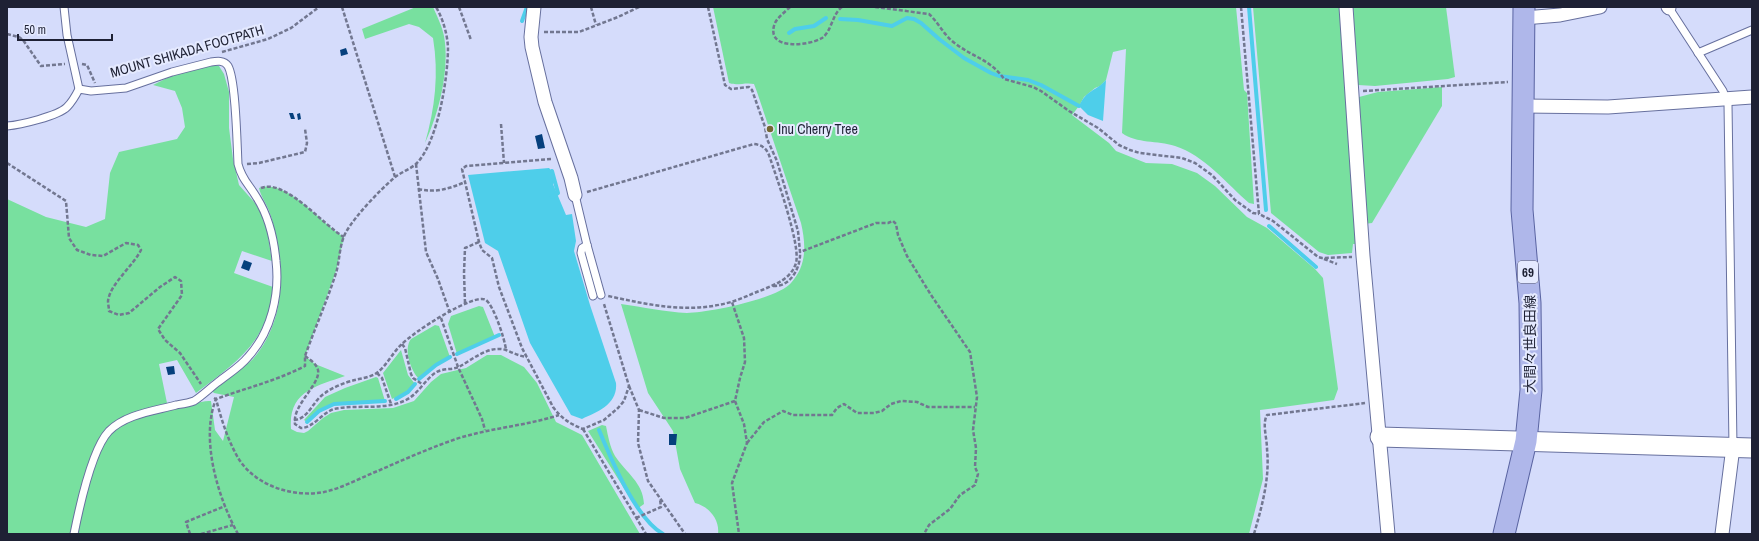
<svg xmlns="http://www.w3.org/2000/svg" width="1759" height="541" font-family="'Archivo Narrow','Noto Sans JP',sans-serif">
  <rect width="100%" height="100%" fill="#d5dcfb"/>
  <!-- green -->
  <g fill="#78e09f">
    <path d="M416 7H433C437 16 442 26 444 36 450 69 439 113 425 143 435 108 439 74 433 38L419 27 409 24 365 39 362 29Z"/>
    <path d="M713 7H1236L1244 90 1247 93 1254 204 1249 203C1227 184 1204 155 1175 146 1157 140 1137 144 1122 133L1126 49 1113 52 1106 80 1100 86 1095 88 1084 97 1079 106 1072 115 1109 143 1116 151 1146 163 1172 164 1197 173 1215 186 1247 217 1267 228 1315 269 1323 278 1338 389 1334 400 1260 410 1263 479 1249 534H718C720 519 708 506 695 503L680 469 673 431 648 393 621 304C643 307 665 312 687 313 708 313 777 299 791 283 807 265 806 245 801 223L757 92 754 84C745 82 737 86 729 83Z"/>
    <path d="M1253 7H1342L1359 244H1353L1352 253 1328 255 1319 252 1271 213Z"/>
    <path d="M1353 7H1446L1455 77 1448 79 1375 86 1358 85Z"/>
    <path d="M214 65 219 66 224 74 229 92V128L233 159 239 185 255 203 262 215 267 230 272 261 242 251 234 273 273 287C269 341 236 363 196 393L177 360 159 364 167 403 177 409C187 407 201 400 211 401L215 430 223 441 234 397 214 393 212 391C223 381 243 369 253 359 284 323 286 272 274 228 273 222 271 216 269 211 266 203 261 197 259 188 287 178 322 225 344 237L336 271 305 356 315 364 345 376C317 386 288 391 291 429L297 432 304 433 308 431 323 418 331 413 344 410 393 408 414 401 431 382 441 374 466 368 487 355H501L524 367 537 383 556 422 582 435 640 534H7V199L46 217 86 227 105 219 110 173 119 152 177 139 185 127 182 108 175 91 153 85 173 75Z"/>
    <path d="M1442 87V106L1372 223 1364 224 1359 97 1378 92Z"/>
    <path d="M479 306 483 307 495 337 457 354 448 324 451 316Z"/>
    <path d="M435 325 439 326 450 357 436 365 419 379C411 371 403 349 411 339Z"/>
    <path d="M401 350 408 375 415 384 408 392 392 399 383 373Z"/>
    <path d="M376 377 378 378 385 401 334 404 319 411 307 422 304 420 325 397 345 388Z"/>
    <path d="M602 425 606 426C608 436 610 447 615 456 626 473 643 482 644 504L637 509 588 431Z"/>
  </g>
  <!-- water -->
  <g fill="#4eceea">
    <path d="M1106 80 1103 121 1088 115 1079 106C1087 89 1095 92 1106 80Z"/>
    <path d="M549 168 552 171 554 183 553 184 566 215 572 214 576 241 574 251 590 305 616 383C618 404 598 412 582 419L571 415 530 343 498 251 485 243 468 175Z"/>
  </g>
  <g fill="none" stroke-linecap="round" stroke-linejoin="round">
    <!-- stream -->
    <g stroke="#4eceea" stroke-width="4">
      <path d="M1249 7 1266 210"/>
      <path d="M840 19 858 20 892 26 907 18 914 19 921 23 939 39 964 58 991 73 999 76 1028 80 1041 85 1079 106"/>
      <path d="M522 21 527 7"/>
      <path d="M789 33 795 29 814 26 826 18"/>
      <path d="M552 197 558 193 552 171"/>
      <path d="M1269 226 1316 267"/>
      <path d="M457 354 499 335"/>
      <path d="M419 379 436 365 450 357"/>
      <path d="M396 399 408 392 415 384"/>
      <path d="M307 422 319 411 334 404 385 401"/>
      <path d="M599 430C611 459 636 519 663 534"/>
    </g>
  </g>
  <!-- building -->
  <g fill="#06407d">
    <path d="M346 48 348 54 341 56 340 50Z"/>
    <path d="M289 113H293L295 119H291Z"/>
    <path d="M300 113 301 119 298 120 297 114Z"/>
    <path d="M542 134 545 148 538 149 535 136Z"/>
    <path d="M244 260 252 263 249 271 241 268Z"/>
    <path d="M174 366 175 374 168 375 166 367Z"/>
    <path d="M669 434H677L676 445H669Z"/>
  </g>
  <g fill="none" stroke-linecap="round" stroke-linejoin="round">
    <defs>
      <g id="lane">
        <path d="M64 7 67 35 79 89"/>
        <path d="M1669 8 1723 91 1728 104 1733 447"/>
        <path d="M1698 53 1752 30"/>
        <path d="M7 126C20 125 58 116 67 107 72 102 76 95 79 89L91 91 126 88 172 72 211 62C217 61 224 60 228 66 236 80 237 145 238 164 242 180 249 184 257 198 269 217 274 239 276 261 280 295 271 332 248 357 240 367 228 374 218 382 210 388 202 396 194 401 189 403 182 404 176 405 154 411 126 414 109 431 92 449 79 509 74 534"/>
        <path d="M575 195 587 245 601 295"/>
        <path d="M587 245 582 248 581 253 593 296"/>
      </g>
      <g id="street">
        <path d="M534 7 531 37 532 47 545 102 571 178 575 195"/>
        <path d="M1346 7 1363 256 1388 534"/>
        <path d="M1668 7 1669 8"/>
        <path d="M1523 18 1560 15 1600 7"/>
        <path d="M1522 106 1608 107 1752 97"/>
        <path d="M1722 534 1733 447"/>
      </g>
      <path id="secondary" d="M1380 437 1752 448"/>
      <path id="primary" d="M1504 534 1526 441 1531 390 1530 303 1522 210 1524 7"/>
    </defs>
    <!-- lane casing -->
    <use href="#lane" stroke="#67709e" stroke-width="9"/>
    <!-- street casing -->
    <use href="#street" stroke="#67709e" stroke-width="15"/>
    <!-- secondary casing -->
    <use href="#secondary" stroke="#67709e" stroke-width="21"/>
    <!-- primary casing -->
    <use href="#primary" stroke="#5963a1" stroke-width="23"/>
    <!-- path -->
    <g stroke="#727790" stroke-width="2.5" stroke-dasharray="4 2" stroke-linecap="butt">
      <path d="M342 7 395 177"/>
      <path d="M459 7 471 40"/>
      <path d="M591 7 596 25"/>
      <path d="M708 7 725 85 731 89 749 87 752 90 765 127 767 139 777 161 798 231 800 252 876 223H888L893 221 896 224 898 235 907 256 931 295 970 352 977 397 973 430 976 448 975 467 978 474 975 485 960 495 950 509 929 525 924 534"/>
      <path d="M790 7C785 12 778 17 775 23 764 51 809 46 822 38 832 31 832 14 842 7"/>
      <path d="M875 7 929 14C939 23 944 36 956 44 973 57 991 60 1004 79L1033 87 1041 91 1069 111 1098 128 1119 145 1130 150 1140 153 1182 158 1195 163 1212 175 1235 200 1253 213 1259 214"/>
      <path d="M1241 7 1259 214 1273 221 1318 257 1322 258 1352 257"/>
      <path d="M544 32H579L618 17 639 7"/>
      <path d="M7 34 19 37 23 40 41 66 65 64"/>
      <path d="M222 52 268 39 291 28 319 7"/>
      <path d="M82 64 87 65 95 83"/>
      <path d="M1363 91 1508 82"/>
      <path d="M501 124 504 163"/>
      <path d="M551 159 466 166 462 169 479 242 482 250 492 258 499 287 522 348 553 407C561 418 570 424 583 429L604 420 618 408 624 401 629 386 604 304"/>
      <path d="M7 163 66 201 69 238 77 250 91 255 103 256 126 243 138 245 141 250C133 266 110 284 108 301 108 304 109 308 109 311L119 315 129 313 160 287 175 277 181 281 182 295 158 329 165 340 180 353 201 384"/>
      <path d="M247 164 259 163 305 152 307 143 305 129"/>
      <path d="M416 164 426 252 438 279 450 313"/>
      <path d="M261 188C285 178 324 226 344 237"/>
      <path d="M418 189C435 193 449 189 465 182"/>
      <path d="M587 192 754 144C762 145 766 148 769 155 776 176 801 245 796 263 791 279 776 284 762 290 751 294 741 299 731 302 689 314 650 305 608 296"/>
      <path d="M1324 259 1337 264"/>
      <path d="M773 286C791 287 801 267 800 252"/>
      <path d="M465 303 464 273 465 248 479 242"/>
      <path d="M441 318 458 367 482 419 485 430"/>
      <path d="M402 344 405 348 411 374 413 378 422 384"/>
      <path d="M305 356C309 359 317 364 318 370 321 384 292 405 295 424L301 428C313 428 322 413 334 409 357 404 384 411 406 400 418 394 425 380 435 373 442 368 452 370 459 367 473 359 489 345 506 350 513 353 519 356 527 357"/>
      <path d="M377 373 382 378 391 404"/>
      <path d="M629 386 639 410 638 443 648 481 685 534"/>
      <path d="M214 398 216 399C221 418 227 438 237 456 253 485 292 498 324 492 343 488 362 477 380 470 405 459 430 448 456 439 490 428 525 426 559 415"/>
      <path d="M735 401 744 424 747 443 732 483 739 534"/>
      <path d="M639 410 664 418H685L735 401 740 378 745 362 744 338 732 302"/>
      <path d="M294 420C309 419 313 400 325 393 333 387 346 382 355 380 363 378 372 377 378 372 387 365 393 352 402 344 411 334 474 292 486 300 494 306 505 340 506 350"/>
      <path d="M583 429 646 534"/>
      <path d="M747 443 764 422 783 411 793 415H832L837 408 844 404 857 413H874L882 411 891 404 901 401 917 402 928 407H975"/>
      <path d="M636 518 661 507 660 499"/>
      <path d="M190 534 186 522 225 506"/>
      <path d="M201 534 233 525"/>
      <path d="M238 534C218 498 200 439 216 399 246 388 276 381 305 366V356C315 328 327 301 336 273 340 260 339 245 346 232 356 215 379 191 394 178 401 172 411 169 417 163 438 141 448 78 448 47 447 33 443 19 436 7"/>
      <path d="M1254 534C1262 506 1270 478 1267 449 1267 438 1262 424 1267 415L1365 403"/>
    </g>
    <!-- lane -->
    <use href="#lane" stroke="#fff" stroke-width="7"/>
    <!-- street -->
    <use href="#street" stroke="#fff" stroke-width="13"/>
    <!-- secondary -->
    <use href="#secondary" stroke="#fff" stroke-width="19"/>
    <!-- primary -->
    <use href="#primary" stroke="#afb7ea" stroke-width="21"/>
  </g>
  <!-- markers -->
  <circle fill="#746734" stroke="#e5eaff" stroke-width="1.5" cx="770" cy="129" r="4"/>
  <g text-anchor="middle" stroke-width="4" stroke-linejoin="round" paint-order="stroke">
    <!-- shield labels -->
    <rect fill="#e5eaff" stroke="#5a5d71" stroke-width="1" x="1518" y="261" width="20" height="22" rx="3"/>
    <g font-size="13" font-weight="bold" fill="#1e2134">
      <text x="1528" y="277">69</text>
    </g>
    <!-- street labels -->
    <g font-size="14" fill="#1e2134" stroke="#e5eaff">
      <text transform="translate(187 51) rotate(-16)" y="5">MOUNT SHIKADA FOOTPATH</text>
      <text transform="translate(1530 344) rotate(-90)" y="5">大間々世良田線</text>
    </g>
    <!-- poi labels -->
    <g font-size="14" fill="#1e2134" stroke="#e5eaff" text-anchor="start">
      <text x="778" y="134">Inu Cherry Tree</text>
    </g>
  </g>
  <!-- border -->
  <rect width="1759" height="541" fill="none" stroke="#1e2134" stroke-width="16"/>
  <!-- scale -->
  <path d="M18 34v6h94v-6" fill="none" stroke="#1e2134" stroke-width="2"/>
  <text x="24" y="34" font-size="12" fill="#1e2134" stroke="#e5eaff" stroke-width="3" paint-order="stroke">50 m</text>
</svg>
